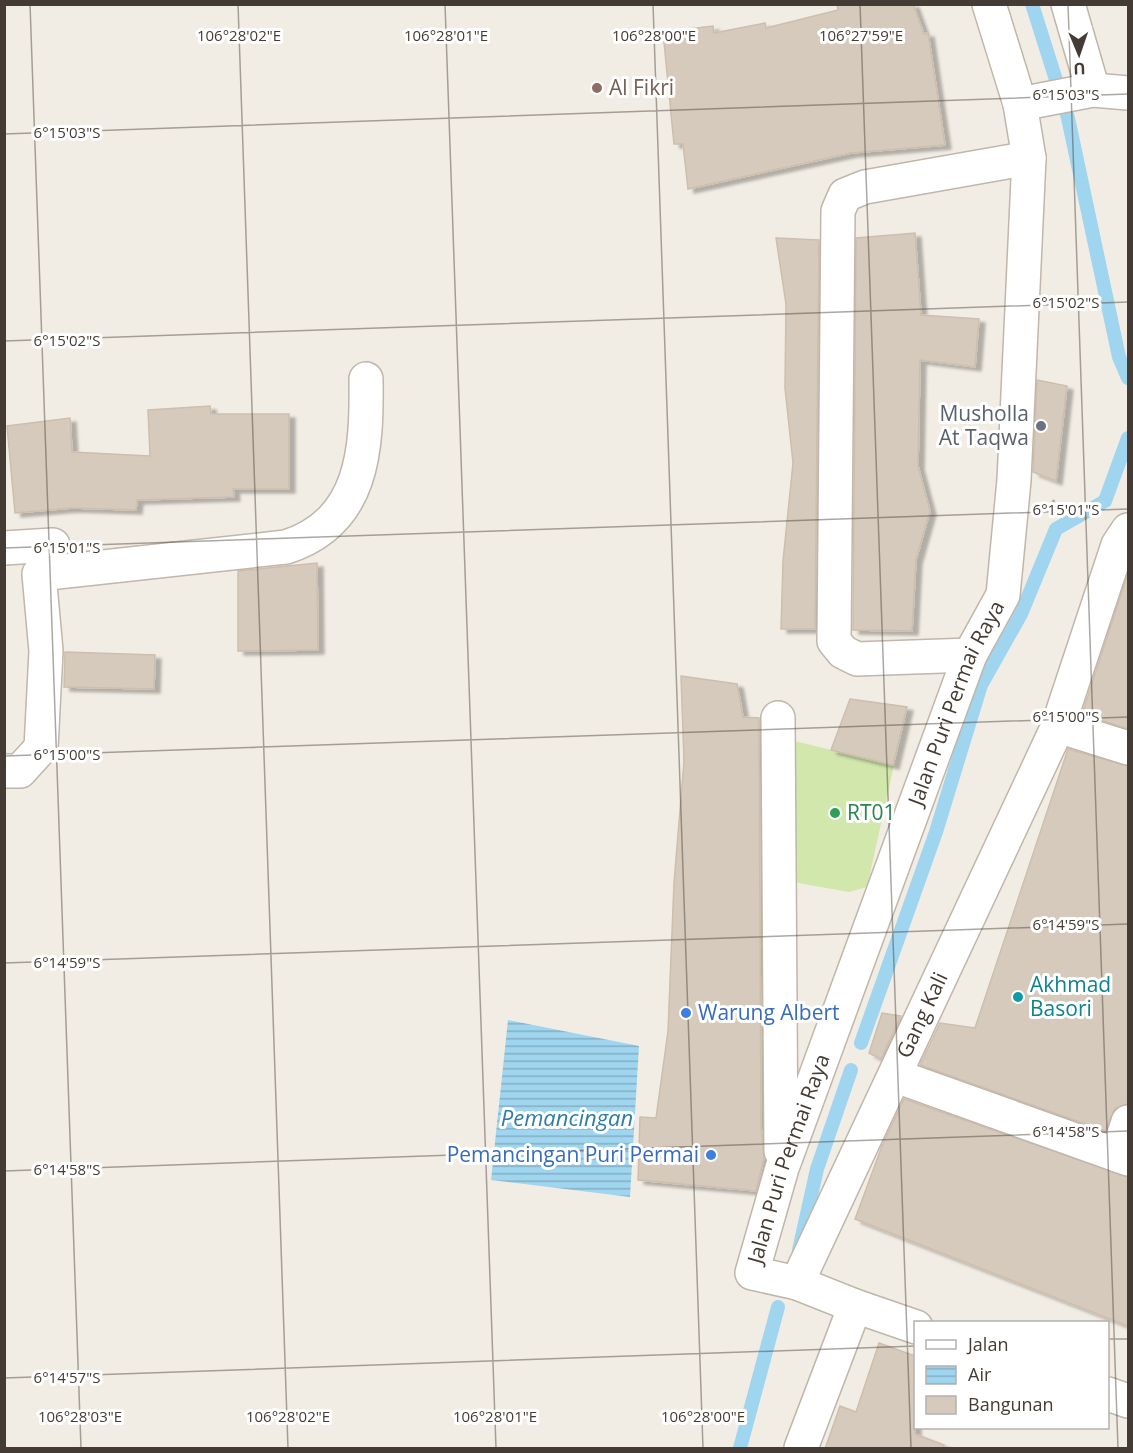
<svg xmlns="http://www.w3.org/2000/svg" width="1133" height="1453" font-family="'Open Sans',sans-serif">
  <defs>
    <pattern id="water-rules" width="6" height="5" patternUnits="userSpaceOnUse" patternTransform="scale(1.5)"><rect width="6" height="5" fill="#9fd5ef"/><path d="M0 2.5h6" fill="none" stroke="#83aec2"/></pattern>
    <filter id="shadow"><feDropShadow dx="6" dy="4" stdDeviation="1.5" flood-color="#0004"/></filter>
  </defs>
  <rect width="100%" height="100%" fill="#f2ede4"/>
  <!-- garden -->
  <path fill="#d1e7ac" d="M786 739 894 765 867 887 849 892 798 883 786 861Z"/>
  <!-- water -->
  <path fill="url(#water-rules)" d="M508 1020 639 1046 630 1197 491 1180Z"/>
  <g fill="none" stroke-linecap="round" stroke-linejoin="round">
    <!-- stream -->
    <g stroke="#9fd5ef" stroke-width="14">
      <path d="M1032 4 1068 118 1119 357 1128 378"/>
      <path d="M861 1043 936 832 981 685 1021 614 1056 529 1105 501 1128 438"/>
      <path d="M799 1250 817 1169 851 1070"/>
      <path d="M740 1448 778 1307"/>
    </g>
  </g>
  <!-- building -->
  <g fill="#d6cabc" stroke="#cebead" stroke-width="1.5" filter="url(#shadow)">
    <path d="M837 4H913L924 34 928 33 945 145 851 153 688 189 683 144H674L663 32 713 26 714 33 765 23 766 28 838 10Z"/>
    <path d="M915 233 921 315 979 319 975 367 920 360 918 466 930 511 916 560 912 631 853 630 856 238Z"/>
    <path d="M776 238 819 240 815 629H781L783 561 793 463 785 388 786 304Z"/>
    <path d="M1037 380 1067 386 1056 481 1033 472Z"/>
    <path d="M210 406 211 414H289V489H233L234 497 137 500 136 510 72 508 15 513 7 426 70 418 72 452 150 456 148 410Z"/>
    <path d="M317 563 318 650 238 651V571Z"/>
    <path d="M1128 573V729L1082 714Z"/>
    <path d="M65 652 155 655 154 689 64 687Z"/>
    <path d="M681 676 737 684 743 717 759 718 761 1126 764 1158 756 1191 638 1180 640 1117 656 1118 668 1031 674 883 684 761Z"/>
    <path d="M850 699 907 707 893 765 831 750Z"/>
    <path d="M1068 749 1128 766V1104L1115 1108 1105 1131 920 1065 940 1023 975 1028Z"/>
    <path d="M882 1013 901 1016 881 1059 869 1053Z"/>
    <path d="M904 1099 1128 1177V1326L855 1219 882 1146Z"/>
    <path d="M879 1343 915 1356V1434L944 1445 943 1449H825L840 1406 856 1412Z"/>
  </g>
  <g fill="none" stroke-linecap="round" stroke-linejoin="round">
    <defs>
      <g id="minor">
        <path d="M1068 4 1093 90"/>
        <path d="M1020 104 1093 90 1128 93"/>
        <path d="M4 548 53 545"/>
        <path d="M970 655 857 659 843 652 834 641 838 211 845 195 865 187 1029 158"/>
        <path d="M778 718 781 1151"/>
        <path d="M1058 726 1128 748"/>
        <path d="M4 771H20L41 748 46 651 39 574 286 547C364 522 367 449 366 379"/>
        <path d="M896 1076 1128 1159"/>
        <path d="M1117 1155 1128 1122"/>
        <path id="s1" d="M797 1283 752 1273 782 1168 970 655 1003 595 1014 480 1029 158 1020 104 989 4"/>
        <path d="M855 1306 916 1327"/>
        <path d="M1108 1394 1128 1401"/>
        <path id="s2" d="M801 1448 855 1306 797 1283 1058 726 1118 545 1128 530"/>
      </g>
    </defs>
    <!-- minor casing -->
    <use href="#minor" stroke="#c0b6aa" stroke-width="36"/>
    <!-- path -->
    <path stroke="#bfae98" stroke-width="4" stroke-dasharray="3 3" stroke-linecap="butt" d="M1052 501 1088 519"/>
    <!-- minor -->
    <use href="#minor" stroke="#fff" stroke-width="33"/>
  </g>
  <!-- ticks -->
  <path fill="none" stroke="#443c34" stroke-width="1.5" stroke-opacity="0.45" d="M30 4 81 1448M238 4 288 1448M445 4 496 1448M653 4 703 1448M860 4 911 1448M1068 4 1118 1448M4 134 1128 94M4 341 1128 302M4 548 1128 509M4 756 1128 717M4 963 1128 924M4 1171 1128 1131M1108 1339H1128M4 1378 916 1346"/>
  <!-- markers -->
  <circle fill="#8d6e63" stroke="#fff" stroke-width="2" cx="597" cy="88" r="6"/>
  <circle fill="#6b7280" stroke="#fff" stroke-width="2" cx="1041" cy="426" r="6"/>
  <circle fill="#2e9e5b" stroke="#fff" stroke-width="2" cx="835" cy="813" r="6"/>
  <circle fill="#0f9aa8" stroke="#fff" stroke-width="2" cx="1018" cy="997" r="6"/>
  <g fill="#3f7fe0" stroke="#fff" stroke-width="2">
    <circle cx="686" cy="1013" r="6"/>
    <circle cx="711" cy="1155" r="6"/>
  </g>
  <g text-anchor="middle" stroke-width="6" stroke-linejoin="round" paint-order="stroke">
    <!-- education labels -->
    <g font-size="21" fill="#785e54" stroke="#fff" text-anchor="start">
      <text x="609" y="95">Al Fikri</text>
    </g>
    <!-- worship labels -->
    <g font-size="21" fill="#5b616d" stroke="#fff" text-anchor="end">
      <text x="1029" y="421">Musholla<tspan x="1029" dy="24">At Taqwa</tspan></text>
    </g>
    <!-- street labels -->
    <g font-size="21" fill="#443c34" stroke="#fff">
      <text dy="7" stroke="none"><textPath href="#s1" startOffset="652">Jalan Puri Permai Raya</textPath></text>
      <text dy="7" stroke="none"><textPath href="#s2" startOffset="510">Gang Kali</textPath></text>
      <text dy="7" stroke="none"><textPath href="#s1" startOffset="166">Jalan Puri Permai Raya</textPath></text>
    </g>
    <!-- leisure labels -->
    <g font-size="21" fill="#27864d" stroke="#fff" text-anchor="start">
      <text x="847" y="820">RT01</text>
    </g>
    <!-- culture labels -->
    <g font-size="21" fill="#0d838f" stroke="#fff" text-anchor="start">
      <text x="1030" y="992">Akhmad<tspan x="1030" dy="24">Basori</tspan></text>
    </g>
    <!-- shop labels -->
    <g font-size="21" fill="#366cbe" stroke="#fff" text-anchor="start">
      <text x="698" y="1020">Warung Albert</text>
      <text x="699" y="1162" text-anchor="end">Pemancingan Puri Permai</text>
    </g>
    <!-- water labels -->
    <g font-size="22" font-style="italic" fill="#2d7da7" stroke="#fff">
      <text x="567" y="1126">Pemancingan</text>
    </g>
  </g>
  <g font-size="15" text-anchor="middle" fill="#443c34" stroke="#fff" stroke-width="6" stroke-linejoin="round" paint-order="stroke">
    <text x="239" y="41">106°28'02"E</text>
    <text x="446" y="41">106°28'01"E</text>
    <text x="654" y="41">106°28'00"E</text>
    <text x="861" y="41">106°27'59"E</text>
    <text x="1066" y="100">6°15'03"S</text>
    <text x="67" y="138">6°15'03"S</text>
    <text x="1066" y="308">6°15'02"S</text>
    <text x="67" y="346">6°15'02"S</text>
    <text x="1066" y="515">6°15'01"S</text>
    <text x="67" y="553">6°15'01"S</text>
    <text x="1066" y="722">6°15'00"S</text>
    <text x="67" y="760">6°15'00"S</text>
    <text x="1066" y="930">6°14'59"S</text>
    <text x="67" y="968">6°14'59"S</text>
    <text x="1066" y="1137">6°14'58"S</text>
    <text x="67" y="1175">6°14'58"S</text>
    <text x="67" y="1383">6°14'57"S</text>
    <text x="80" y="1422">106°28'03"E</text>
    <text x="288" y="1422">106°28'02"E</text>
    <text x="495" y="1422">106°28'01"E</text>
    <text x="703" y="1422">106°28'00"E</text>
  </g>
  <!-- border -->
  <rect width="1133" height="1453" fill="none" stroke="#443c34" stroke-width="12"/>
  <!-- legend -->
  <rect x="914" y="1321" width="195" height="108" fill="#ffffff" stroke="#b4b1ae" stroke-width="1.5"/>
  <rect x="926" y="1340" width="30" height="9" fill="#ffffff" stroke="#b4b1ae" stroke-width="1.5"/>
  <text x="968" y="1351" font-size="18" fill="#443c34">Jalan</text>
  <rect x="926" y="1366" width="30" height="18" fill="url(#water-rules)" stroke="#b4b1ae" stroke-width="1.5"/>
  <text x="968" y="1381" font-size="18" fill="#443c34">Air</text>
  <rect x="926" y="1396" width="30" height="18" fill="#d6cabc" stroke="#b4b1ae" stroke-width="1.5"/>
  <text x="968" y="1411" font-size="18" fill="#443c34">Bangunan</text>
  <!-- north arrow -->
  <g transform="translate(1079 54) rotate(178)" stroke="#ffffff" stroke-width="4.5" paint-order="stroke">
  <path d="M0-4.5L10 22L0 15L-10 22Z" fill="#443c34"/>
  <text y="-9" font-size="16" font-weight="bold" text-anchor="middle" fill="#443c34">U</text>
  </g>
</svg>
